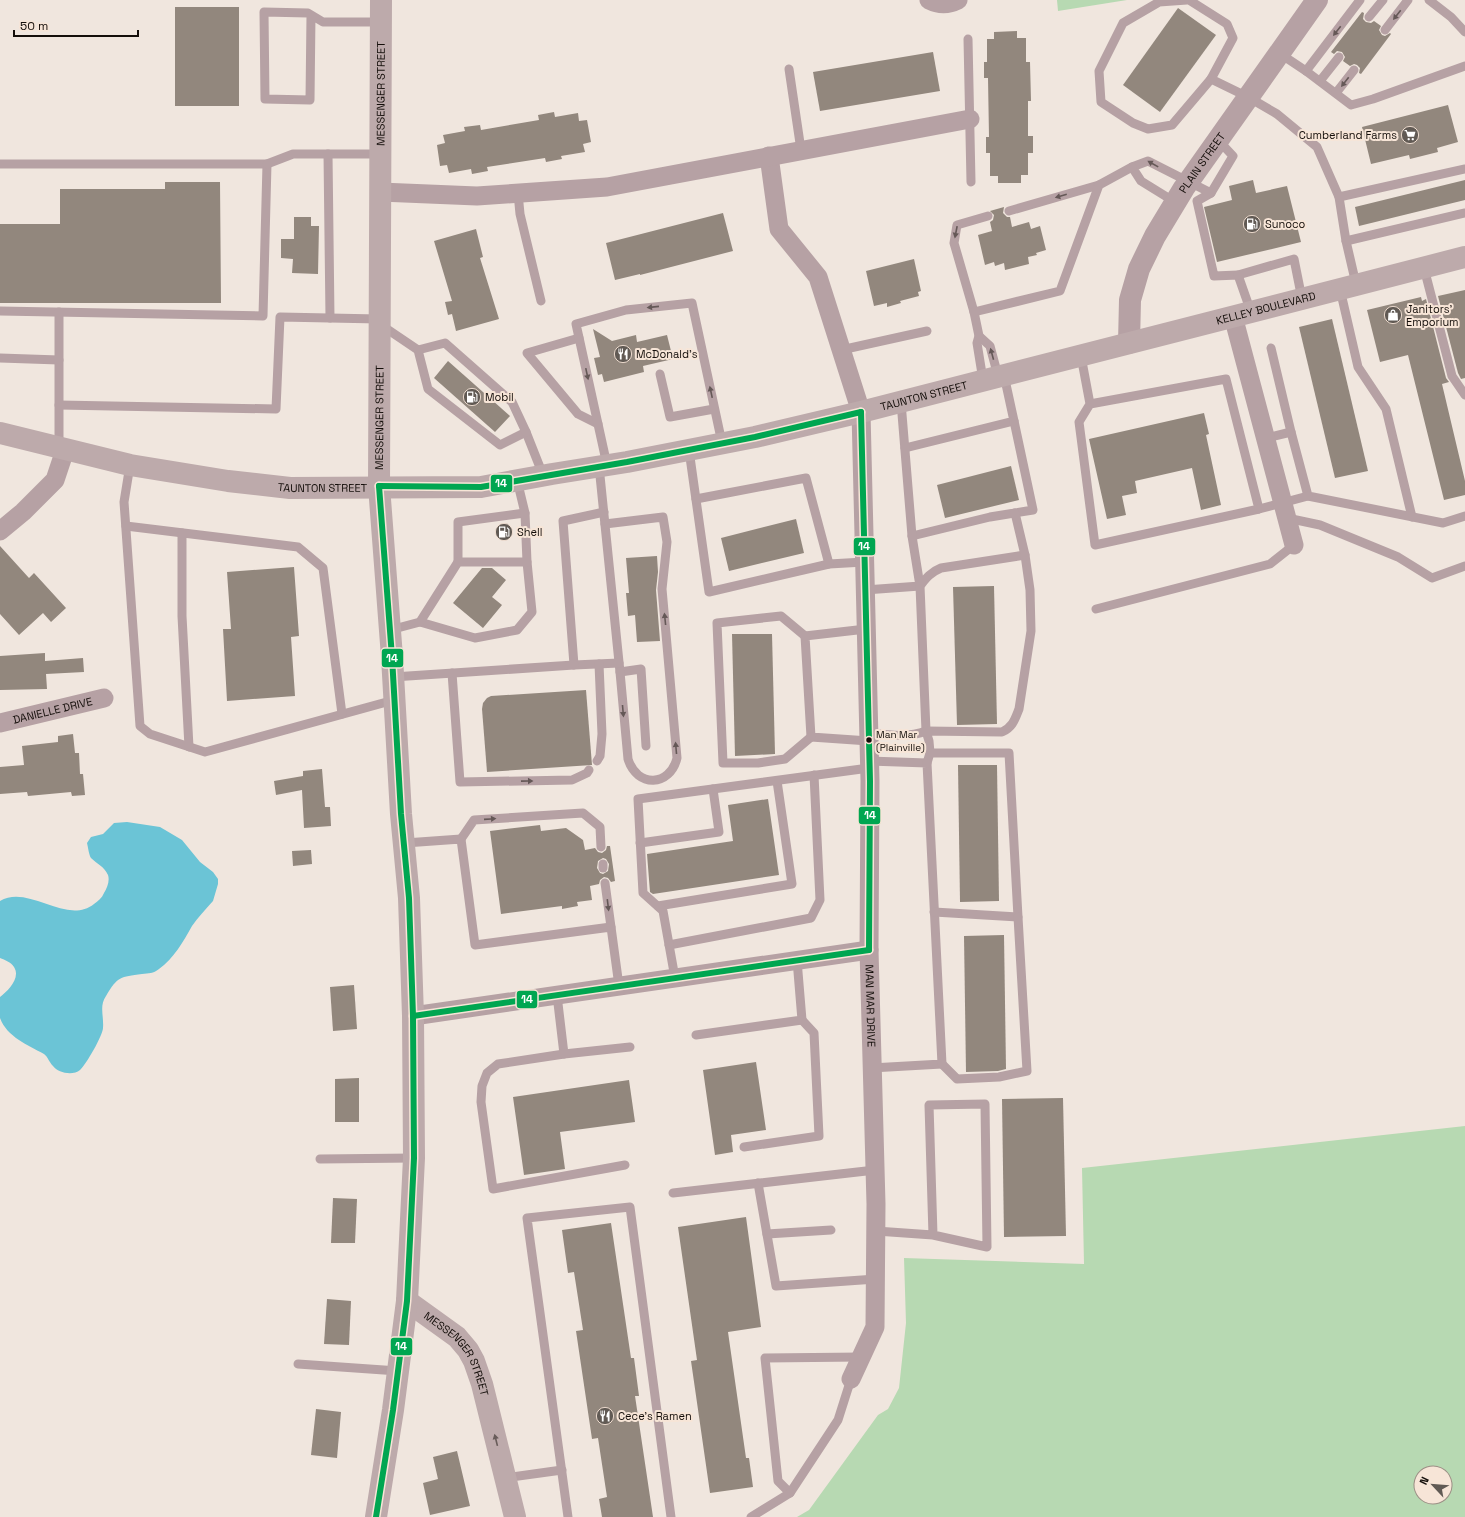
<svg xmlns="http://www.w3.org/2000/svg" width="1465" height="1517" font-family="'Space Grotesk',sans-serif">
  <rect width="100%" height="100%" fill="#f0e6de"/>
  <!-- forest -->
  <g fill="#b7d9b2" fill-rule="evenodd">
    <path d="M1057 0H1127L1058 11Z"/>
    <path d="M1465 1126V1517H797L809 1510 878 1415 888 1409 899 1388 906 1323 904 1258 1084 1264 1082 1168ZM1421 1473H1445V1497H1421Z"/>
  </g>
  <!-- water -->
  <path fill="#6bc4d6" d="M127 822 160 827 182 840 200 862 213 872 218 879V884L213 901C206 909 198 917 192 926 183 942 174 958 159 969 153 974 149 973 142 974 120 977 118 976 106 996 99 1006 104 1016 103 1028 103 1035 86 1065 80 1070 73 1076 58 1073 53 1066 49 1062 48 1057 44 1054 28 1045 7 1037 0 1018 0 1012 0 1003 0 997 8 991 21 978 14 967 11 962 5 960 0 958V901C29 884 66 926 94 904 98 901 102 898 104 893 107 888 110 881 108 875 104 866 97 864 91 858 89 855 88 847 87 843L91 837 103 834 114 823Z"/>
  <!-- building -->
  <g fill="#92877d" fill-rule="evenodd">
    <rect x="175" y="7" width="64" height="99"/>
    <path d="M1178 8 1216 35 1160 112 1123 85Z"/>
    <path d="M1362 12 1364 13 1363 19 1366 22 1371 23 1374 21 1381 26 1379 30 1382 35 1385 36 1390 33 1391 34 1361 74 1359 73 1360 68 1357 65 1354 64 1350 66 1343 61 1345 57 1342 52 1337 51 1334 54 1331 52Z"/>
    <path d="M1017 31V38H1026V62H1030L1031 101H1028V136H1033V153H1028V175H1021V183H998V176H990V153H986V137H989L988 78H984V62H987V39H994V32Z"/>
    <path d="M933 52 940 91 820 111 813 72Z"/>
    <path d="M1448 105 1458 142 1437 148 1438 152 1410 159 1409 155 1371 164 1362 127Z"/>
    <path d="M554 112 555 117 578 113 579 121 587 120 591 142 583 144 585 152 561 156 562 159 546 162 545 158 487 167 488 171 472 174 471 169 449 173 447 165 440 166 437 145 445 143 443 135 465 131 464 127 480 125 481 130 539 120 538 115Z"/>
    <path d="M1253 180 1256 193 1287 186 1301 242 1217 262 1204 207 1232 200 1229 186Z"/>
    <path d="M1465 180V200L1359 226 1355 207Z"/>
    <path d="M165 182H220L221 303H0V224H60V189H165Z"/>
    <path d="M1004 207 1003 213 1007 217H1010L1012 227 1029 222 1031 229 1040 226 1046 250 1036 253 1037 255 1028 257 1029 264 1005 270 1004 263 995 266 994 262 985 265 978 235 992 231 990 222 993 220 994 215 990 211Z"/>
    <path d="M723 213 733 251 640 275V274L615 280 606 243Z"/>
    <path d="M294 217H311V226H319L318 274 292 273 293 259 281 258V239H294Z"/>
    <path d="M476 229 483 257 480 258 499 319 456 331 452 314 448 315 445 302 452 301 434 241Z"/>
    <path d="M914 259 921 291 918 292 919 296 900 301 901 303 887 307V303L874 306 866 271Z"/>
    <path d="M1465 290V378L1461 379 1458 373 1438 296Z"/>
    <path d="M1421 297 1422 301 1426 299 1446 378 1449 382 1442 384 1465 481V495L1444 500 1408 355 1380 362 1367 310Z"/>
    <path d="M1332 319 1368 471 1335 478 1299 327Z"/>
    <path d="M593 329 612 341 636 335 637 342 667 335 673 359 643 366 644 372 604 382 602 374 598 375 594 358 600 357Z"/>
    <path d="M448 361 510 416 495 432 434 378Z"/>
    <path d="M1204 413 1209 434 1206 435 1221 505 1201 510 1192 468 1135 481 1137 493 1122 496 1126 515 1107 519 1089 439Z"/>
    <path d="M1011 466 1019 500 945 518 937 485Z"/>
    <path d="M796 519 804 553 729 571 721 538Z"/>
    <path d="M0 546 29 578 34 573 66 608 51 622 43 613 19 635 0 614Z"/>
    <path d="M657 556 658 572 656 590 660 641 637 642 635 615 628 616 626 593H629L626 558Z"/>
    <path d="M294 567 299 636 291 637 295 696 227 701 223 629H231L227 572Z"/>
    <path d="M482 568H492L506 580 492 597 502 605 483 628 453 603Z"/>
    <path d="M994 586 997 724 957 725 953 587Z"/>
    <path d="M732 634H772L775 754 735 756Z"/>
    <path d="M45 653V661L83 658 84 672 46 674 47 689 0 690V656Z"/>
    <path d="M586 690 592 765 487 772 482 709 483 703 487 698 491 696Z"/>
    <path d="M73 734 75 753H79L80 774H83L85 795 72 796 71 792 28 796 27 792 0 794V767L24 765 22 746 58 742V736Z"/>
    <path d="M958 765H997L999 901 960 902Z"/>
    <path d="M322 769 325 807H330L331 826 304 828 302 790 276 795 274 781 303 776V771Z"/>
    <path d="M768 799 779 875 653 894 650 892 647 854 733 841 728 805Z"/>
    <path d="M540 825 541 831 566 828 583 840 585 850 595 848 598 852 602 853 606 850 607 846H610L615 881 611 882 608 878 604 877 600 880 599 884 590 886 592 900 577 902 578 906 562 909V906L501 914 490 831ZM603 858 606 859 609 864 608 871 603 874 600 873 597 868 598 861Z"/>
    <path d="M311 850 312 864 293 866 292 851Z"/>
    <path d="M1004 935 1006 1069 998 1071 966 1072 964 936Z"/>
    <path d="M354 985 357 1029 333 1031 330 987Z"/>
    <path d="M756 1062 766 1130 731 1135 733 1152 715 1155 703 1070Z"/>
    <path d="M359 1078V1122H335V1079Z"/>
    <path d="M629 1080 635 1122 560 1132 565 1169 524 1175 513 1097Z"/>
    <path d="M1063 1098 1066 1236 1004 1237 1002 1099Z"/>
    <path d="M333 1198 357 1199 355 1243H331Z"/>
    <path d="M746 1217 761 1327 728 1332 746 1458H749L753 1487 710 1493 691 1361 697 1360 678 1227Z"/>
    <path d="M611 1223 631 1358H634L639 1396H635L653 1517H602L599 1499 607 1497 598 1438 592 1439 576 1331 583 1330 574 1272 568 1273 562 1230Z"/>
    <path d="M327 1299 351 1301 349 1345 324 1344Z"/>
    <path d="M316 1409 341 1412 337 1458 311 1455Z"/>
    <path d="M457 1451 470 1506 430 1515 423 1483 438 1479 433 1457Z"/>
  </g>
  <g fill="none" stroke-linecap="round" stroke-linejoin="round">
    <!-- service -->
    <g stroke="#b6a1a4" stroke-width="9">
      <path d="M1187 0 1159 2 1123 23 1099 71 1101 102 1133 123 1148 129 1172 125 1211 79 1233 38 1227 24 1189 0"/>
      <path d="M1429 0 1451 17 1465 32"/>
      <path d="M311 15 310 100 265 99 264 12 308 13 323 22H381"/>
      <path d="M1369 17 1383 0"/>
      <path d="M1385 30 1408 0"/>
      <path d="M968 39 971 182"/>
      <path d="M1279 53 1306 71 1360 0"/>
      <path d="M789 69 801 150"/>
      <path d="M1306 71 1351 105 1373 99 1465 66"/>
      <path d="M1211 79 1248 97 1277 114 1317 147 1339 197 1346 241 1356 284"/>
      <path d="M1320 81 1339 57"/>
      <path d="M1336 93 1354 70"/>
      <path d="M328 154 330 318"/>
      <path d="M0 164H267L263 316 0 311"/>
      <path d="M267 164 293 154H380"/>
      <path d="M518 193 520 214 541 301"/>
      <path d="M1211 193 1197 201 1214 276 1238 275 1251 312"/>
      <path d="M1339 197 1465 169"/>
      <path d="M1175 202 1141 181 1132 167 1148 161 1211 193 1233 156 1218 140"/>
      <path d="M1009 211 1099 185"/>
      <path d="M1346 241 1465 213"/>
      <path d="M1424 268 1452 376 1465 395"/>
      <path d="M1238 275 1294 259 1302 299"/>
      <path d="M1340 289 1358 367 1386 409 1412 517"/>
      <path d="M974 312 954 243 957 225 988 216"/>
      <path d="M381 325 418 350 428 389 500 445 526 432 543 475"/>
      <path d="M979 336 990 346 998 376"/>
      <path d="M579 338 527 353 578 414 598 424"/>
      <path d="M1271 348 1291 432 1308 496 1443 523 1465 516"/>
      <path d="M418 350 445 343 512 402 526 432"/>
      <path d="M841 350 927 331"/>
      <path d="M1081 356 1090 404 1226 379 1259 509 1095 545 1079 422 1090 404"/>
      <path d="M0 358 59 360"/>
      <path d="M660 374 670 417 714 409"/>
      <path d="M983 380 977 343 979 336 974 312 1060 291 1099 185 1132 167"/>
      <path d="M59 405 276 409 280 317 379 319"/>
      <path d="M1266 438 1291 432"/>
      <path d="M59 447V312"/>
      <path d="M905 448 1014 421 1004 375"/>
      <path d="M689 450 709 592 829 564 864 562"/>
      <path d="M130 465 124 502 140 726 150 734 205 752 394 700"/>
      <path d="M607 465 576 324 626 310 692 303 722 443"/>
      <path d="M599 466 620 672 641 669 646 746"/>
      <path d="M696 499 806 478 829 564"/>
      <path d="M1259 509 1308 496"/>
      <path d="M604 512 563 521 574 665 619 663"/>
      <path d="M1287 518 1320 525 1398 557 1432 578 1465 566"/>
      <path d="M605 524 663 517 667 542 662 589 677 758C670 787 637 788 628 759L620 672"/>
      <path d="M126 526 298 547 323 568 342 714"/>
      <path d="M182 533V616L189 747"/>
      <path d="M912 536 990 517 1033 510 1014 421"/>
      <path d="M458 562V522L525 513"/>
      <path d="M865 590 920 586 912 536 901 402"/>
      <path d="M1096 609 1270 564 1294 545"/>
      <path d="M420 622 475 638 517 630 532 612 527 562"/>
      <path d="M866 629 805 636 811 737 869 741"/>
      <path d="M390 630 420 622 458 562H527L525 513 517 480"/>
      <path d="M805 636 781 616 717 623 723 763H758L785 759 811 737"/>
      <path d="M452 673 460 782 572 780 587 773 589 770"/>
      <path d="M393 677 574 665"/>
      <path d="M868 733C888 735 908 738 926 731L920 586C926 578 931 572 941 568L1025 555"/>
      <path d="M930 753 929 741 926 731 1002 732C1013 727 1015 719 1019 709L1031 631 1030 590 1025 555 1015 513"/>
      <path d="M597 761 600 756 602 734 599 664"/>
      <path d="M869 761 927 763 942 1064 871 1068"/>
      <path d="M927 763 930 753H1009L1018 917 934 912"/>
      <path d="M461 839 474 820 583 813 600 827 601 847"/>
      <path d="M405 843 461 839 475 945 611 927 619 986"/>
      <path d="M640 843 719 832 713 789"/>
      <path d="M603 864V868"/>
      <path d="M605 883 611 927"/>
      <path d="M658 906 792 884 777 781"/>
      <path d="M669 945 811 918 820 900 814 775"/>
      <path d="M675 978 663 911 643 893 638 799 869 768"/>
      <path d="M557 995 564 1054"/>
      <path d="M696 1035 802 1020 797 960"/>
      <path d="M942 1064 957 1079 999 1077 1027 1071 1018 917"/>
      <path d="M744 1147 819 1136 814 1033 802 1020"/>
      <path d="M320 1159 414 1158"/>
      <path d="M625 1165 493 1189 481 1102 482 1086 487 1073 498 1064 564 1054 630 1047"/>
      <path d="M758 1183 776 1286 876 1279"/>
      <path d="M673 1193 875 1170"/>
      <path d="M876 1231 933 1235 987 1247 985 1104 929 1105 933 1235"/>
      <path d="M767 1234 831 1230"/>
      <path d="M298 1364 398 1371"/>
      <path d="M851 1379 838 1420 790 1493 778 1481 765 1358 861 1357"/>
      <path d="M505 1478 562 1470"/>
      <path d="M568 1517 527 1218 630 1207 671 1517"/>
      <path d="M751 1517 790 1493"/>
    </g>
    <!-- minor -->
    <g stroke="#b6a1a4" stroke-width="19">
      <path d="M929 0C939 5 948 5 958 0"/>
      <path id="s1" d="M769 156 779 229 818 277 861 412 870 781 869 950 876 1204 875 1327 851 1379"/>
      <path d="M380 192 477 196 607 187 970 119"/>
      <path d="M1233 316 1294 545"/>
      <path d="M0 531 23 512 55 480 65 450"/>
      <path id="s2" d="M0 723 104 698"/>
      <path d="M413 1016 869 950"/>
    </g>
    <!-- tertiary -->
    <path stroke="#b6a1a4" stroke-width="22" id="s3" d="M1129 343 1130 300 1139 269 1155 236 1184 188 1317 0"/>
    <!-- secondary -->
    <g stroke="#bdaaab" stroke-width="22">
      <path id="s4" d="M0 433 130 465 228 481 290 488 481 487 552 474 627 462 755 437 861 412 1465 257"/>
      <path id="s5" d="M407 1301 457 1337 468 1350 474 1361 482 1384 515 1517"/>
      <path id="s6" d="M376 1517 393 1410 407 1301 414 1158 413 1016 409 898 401 814 392 657 379 486 381 0"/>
    </g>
    <defs>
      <g id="bus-1">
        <path d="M861 412 870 781 869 950"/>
        <path d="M379 486 481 487 627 462 755 437 861 412"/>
        <path d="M413 1016 869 950"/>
        <path d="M376 1517 393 1410 407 1301 414 1158 413 1016 409 898 401 814 392 657 379 486"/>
      </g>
    </defs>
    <!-- bus-1 casing -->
    <use href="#bus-1" stroke="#f7e5d7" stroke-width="9"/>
    <!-- bus-1 -->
    <use href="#bus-1" stroke="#00a651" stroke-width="6"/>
  </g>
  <!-- one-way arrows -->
  <defs><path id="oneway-solid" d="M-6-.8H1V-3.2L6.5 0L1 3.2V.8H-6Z"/></defs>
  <g fill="#655857">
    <use href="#oneway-solid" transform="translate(1397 15) rotate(128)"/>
    <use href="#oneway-solid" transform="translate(1337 31) rotate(128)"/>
    <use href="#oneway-solid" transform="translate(1345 82) rotate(128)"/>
    <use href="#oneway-solid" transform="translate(1153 164) rotate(-151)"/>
    <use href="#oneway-solid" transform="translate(1061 196) rotate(164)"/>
    <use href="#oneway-solid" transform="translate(956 232) rotate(101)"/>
    <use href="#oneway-solid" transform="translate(653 307) rotate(174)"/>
    <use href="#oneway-solid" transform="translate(992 354) rotate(-105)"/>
    <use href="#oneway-solid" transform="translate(587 374) rotate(78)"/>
    <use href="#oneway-solid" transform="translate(711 392) rotate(-102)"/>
    <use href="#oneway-solid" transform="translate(665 619) rotate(-96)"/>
    <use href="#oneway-solid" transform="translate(623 711) rotate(85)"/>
    <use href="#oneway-solid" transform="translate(676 748) rotate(-95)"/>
    <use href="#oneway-solid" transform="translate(527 781) rotate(-1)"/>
    <use href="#oneway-solid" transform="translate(490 819) rotate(-4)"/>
    <use href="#oneway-solid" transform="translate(608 905) rotate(83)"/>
  </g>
  <use fill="#685c5a" href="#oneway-solid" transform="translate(496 1440) rotate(-104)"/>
  <!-- icons -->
  <defs>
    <symbol id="supermarket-disc" viewBox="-11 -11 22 22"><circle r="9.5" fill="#615a54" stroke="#f7e5d7"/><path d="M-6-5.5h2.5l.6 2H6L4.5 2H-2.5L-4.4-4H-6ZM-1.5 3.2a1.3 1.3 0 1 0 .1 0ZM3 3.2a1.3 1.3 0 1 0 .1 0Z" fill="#fff"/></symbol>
    <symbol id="fuel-disc" viewBox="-11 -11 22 22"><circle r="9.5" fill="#615a54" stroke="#f7e5d7"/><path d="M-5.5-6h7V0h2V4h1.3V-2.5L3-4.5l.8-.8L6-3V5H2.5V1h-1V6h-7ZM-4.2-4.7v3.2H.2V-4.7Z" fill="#fff"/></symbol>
    <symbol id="shop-disc" viewBox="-11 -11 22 22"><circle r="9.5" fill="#615a54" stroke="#f7e5d7"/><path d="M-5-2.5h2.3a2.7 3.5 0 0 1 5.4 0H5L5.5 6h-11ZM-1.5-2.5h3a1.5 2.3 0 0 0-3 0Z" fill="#fff"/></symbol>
    <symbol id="restaurant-disc" viewBox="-11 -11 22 22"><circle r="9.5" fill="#615a54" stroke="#f7e5d7"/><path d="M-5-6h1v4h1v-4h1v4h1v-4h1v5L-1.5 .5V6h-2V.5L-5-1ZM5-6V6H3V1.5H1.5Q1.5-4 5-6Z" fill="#fff"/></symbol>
  </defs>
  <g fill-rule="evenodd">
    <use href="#supermarket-disc" x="1400" y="125" width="20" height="20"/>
    <use href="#fuel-disc" x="1242" y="214" width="20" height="20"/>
    <use href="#shop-disc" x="1383" y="305" width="20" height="20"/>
    <use href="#restaurant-disc" x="613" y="344" width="20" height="20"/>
    <use href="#fuel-disc" x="462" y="387" width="20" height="20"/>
    <use href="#fuel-disc" x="494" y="522" width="20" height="20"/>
    <use href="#restaurant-disc" x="595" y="1406" width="20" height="20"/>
  </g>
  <!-- markers -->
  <circle fill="#140e0a" stroke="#f7e5d7" stroke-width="1.5" cx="869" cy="740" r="3.5"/>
  <g text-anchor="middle" stroke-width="4" stroke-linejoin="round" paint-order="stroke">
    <!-- bus labels -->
    <g font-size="10" fill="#140e0a" stroke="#f7e5d7" text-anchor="start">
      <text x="876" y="738">Man Mar<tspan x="876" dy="13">(Plainville)</tspan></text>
    </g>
    <!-- street labels -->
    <g font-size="11" fill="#140e0a" stroke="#f7e5d7">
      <text dy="4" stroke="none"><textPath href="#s6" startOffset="1427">MESSENGER STREET</textPath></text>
      <text dy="4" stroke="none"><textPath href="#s3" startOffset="199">PLAIN STREET</textPath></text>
      <text dy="4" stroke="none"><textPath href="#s4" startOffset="1292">KELLEY BOULEVARD</textPath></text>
      <text dy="4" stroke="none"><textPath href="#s4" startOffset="939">TAUNTON STREET</textPath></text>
      <text dy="4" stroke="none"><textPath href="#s6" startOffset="1103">MESSENGER STREET</textPath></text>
      <text dy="4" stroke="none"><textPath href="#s4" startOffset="328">TAUNTON STREET</textPath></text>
      <text dy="4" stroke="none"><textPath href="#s2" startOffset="54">DANIELLE DRIVE</textPath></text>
      <text dy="4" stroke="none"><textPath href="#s1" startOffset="871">MAN MAR DRIVE</textPath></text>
      <text dy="4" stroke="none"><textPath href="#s5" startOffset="75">MESSENGER STREET</textPath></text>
    </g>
    <!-- poi labels -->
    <g font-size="11" fill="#140e0a" stroke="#f7e5d7" text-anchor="start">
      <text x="1397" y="139" text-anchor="end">Cumberland Farms</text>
      <text x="1265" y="228">Sunoco</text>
      <text x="1406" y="313">Janitors'<tspan x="1406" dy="13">Emporium</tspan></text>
      <text x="636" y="358">McDonald's</text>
      <text x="485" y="401">Mobil</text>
      <text x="517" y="536">Shell</text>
      <text x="618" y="1420">Cece's Ramen</text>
    </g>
  </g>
  <g stroke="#f7e5d7" stroke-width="1.5">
    <rect x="490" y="474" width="23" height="19" rx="4" fill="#00a651"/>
    <rect x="853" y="537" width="23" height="19" rx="4" fill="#00a651"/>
    <rect x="381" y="648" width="23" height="20" rx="4" fill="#00a651"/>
    <rect x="858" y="806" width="23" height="19" rx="4" fill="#00a651"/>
    <rect x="516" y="990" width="22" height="19" rx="4" fill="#00a651"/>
    <rect x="390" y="1337" width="23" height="19" rx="4" fill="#00a651"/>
  </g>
  <g font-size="11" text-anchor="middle" font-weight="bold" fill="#fff">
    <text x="501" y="487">14</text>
    <text x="864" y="550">14</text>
    <text x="392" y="662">14</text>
    <text x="870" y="819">14</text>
    <text x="527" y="1003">14</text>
    <text x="401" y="1350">14</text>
  </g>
  <!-- north arrow -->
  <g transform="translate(1433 1485) rotate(296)"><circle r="19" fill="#f7e5d7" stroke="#9c8f85"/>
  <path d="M0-3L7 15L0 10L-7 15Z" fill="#615a54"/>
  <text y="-6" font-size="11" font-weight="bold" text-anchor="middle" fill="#140e0a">N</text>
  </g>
  <!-- scale -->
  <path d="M14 30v6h124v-6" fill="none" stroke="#140e0a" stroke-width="2"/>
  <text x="20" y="30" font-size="12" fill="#140e0a" stroke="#f7e5d7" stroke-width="3" paint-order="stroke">50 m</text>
</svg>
